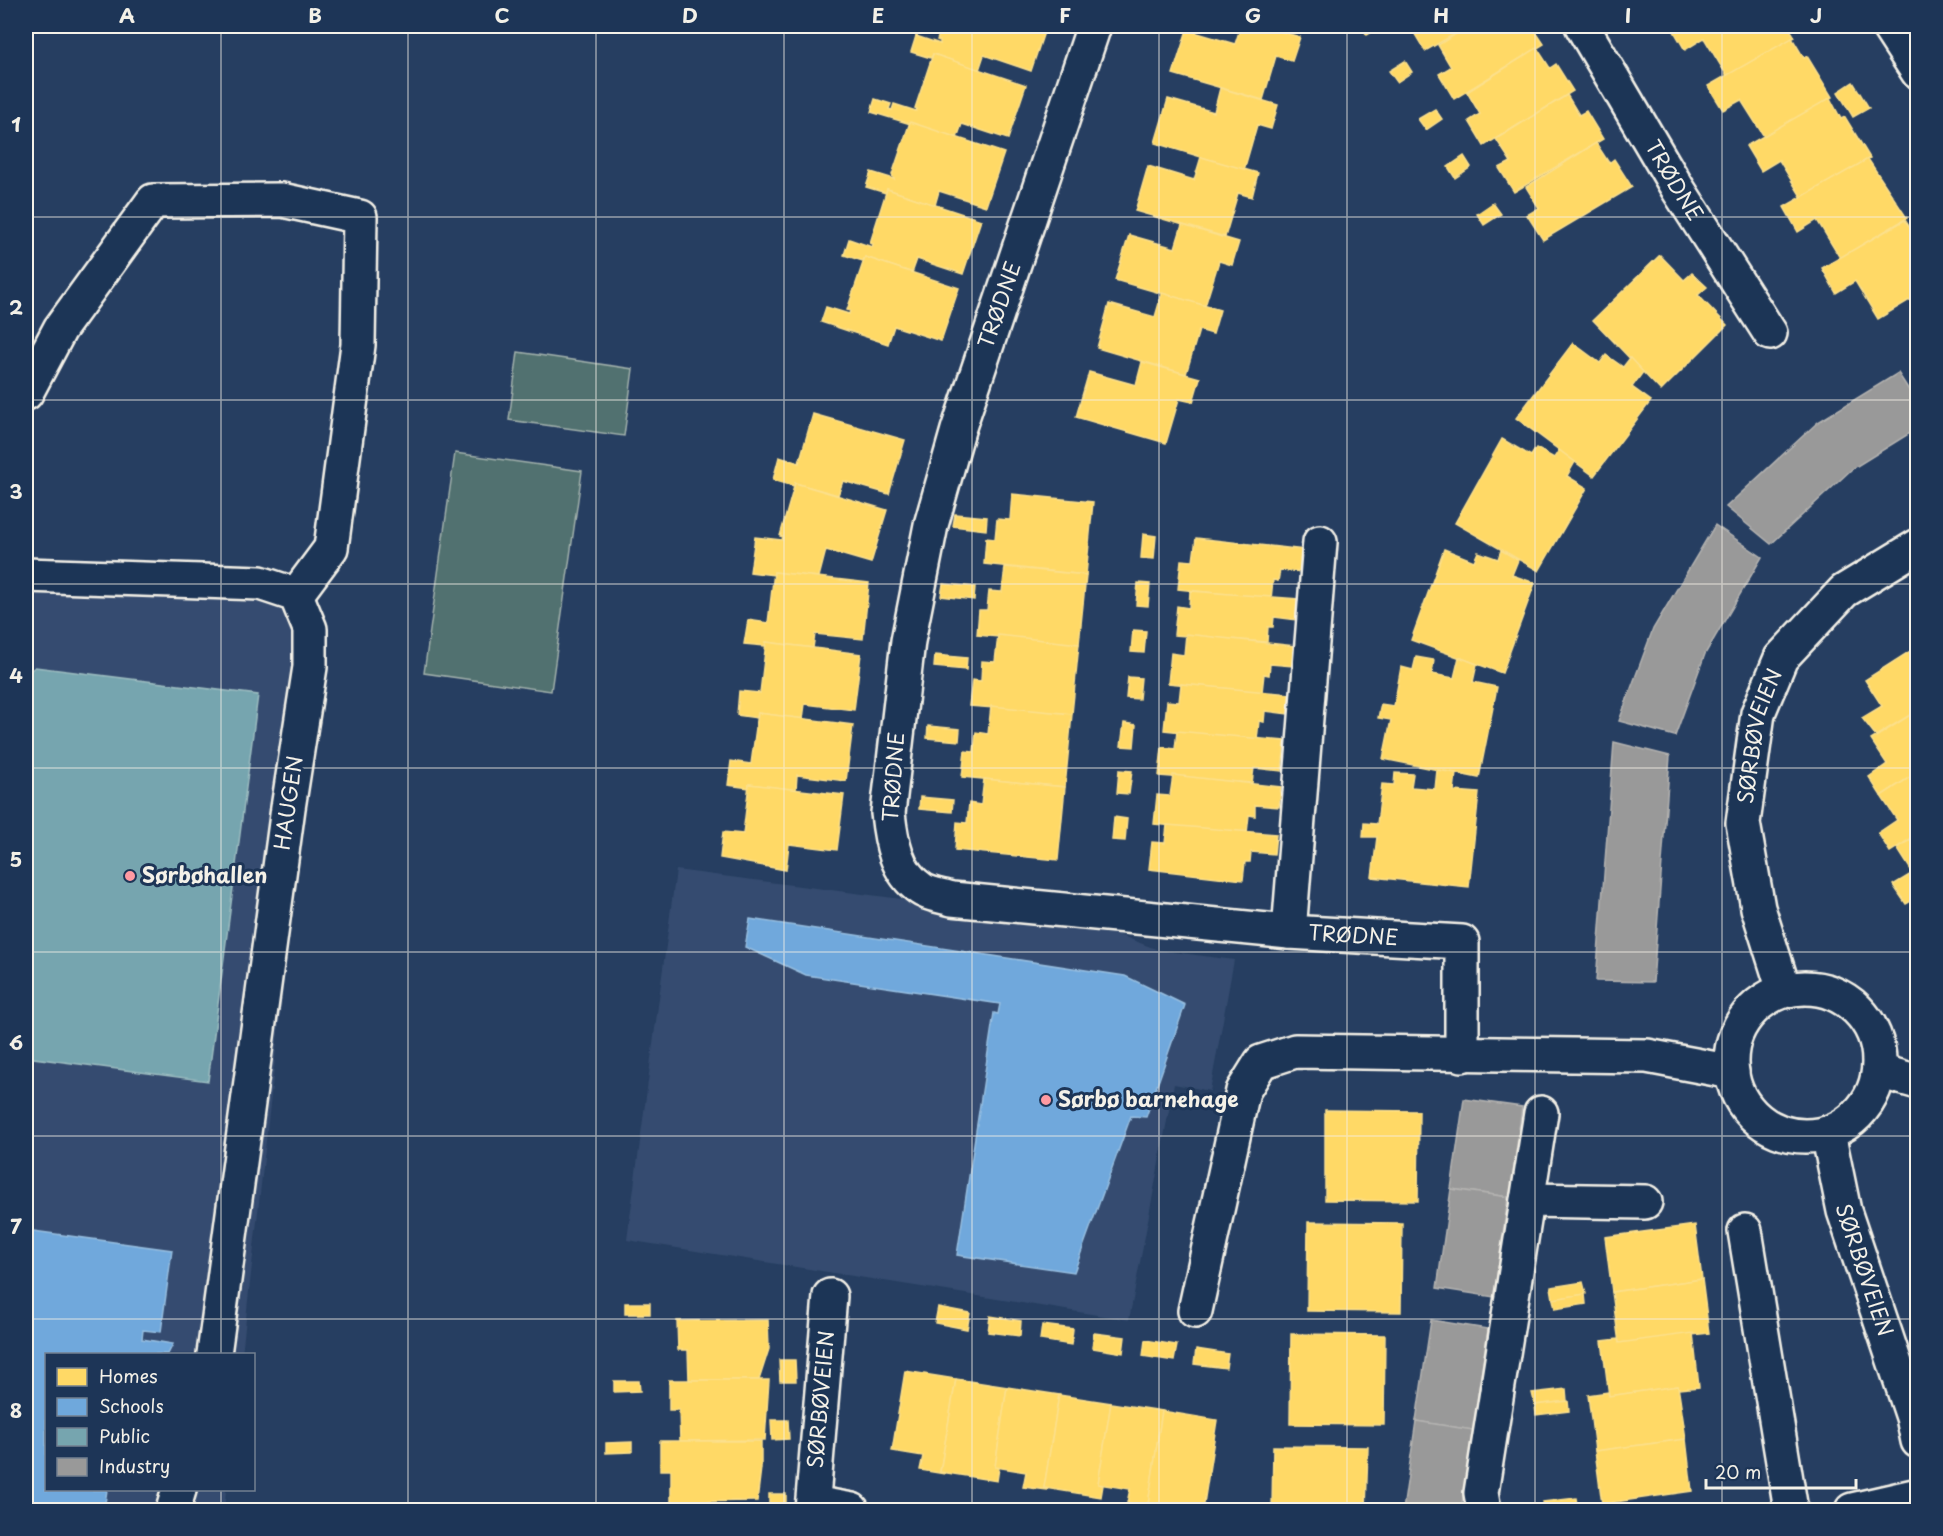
<svg xmlns="http://www.w3.org/2000/svg" width="1943" height="1536" font-family="'Playpen Sans',sans-serif">
  <rect width="100%" height="100%" fill="#263e61"/>
  <filter id="ink" filterUnits="userSpaceOnUse"><feTurbulence type="fractalNoise" baseFrequency=".0167" numOctaves="2"/><feDisplacementMap in="SourceGraphic" scale="12" xChannelSelector="R" yChannelSelector="G"/><feConvolveMatrix kernelMatrix="1 2 1 2 8 2 1 2 1" color-interpolation-filters="sRGB"/></filter>
  <g filter="url(#ink)">
    <!-- built -->
    <g fill="#354c6f">
      <path d="M26 577 283 579 324 624 242 1354H46V1490H226L224 1510H26Z"/>
      <path d="M676 870 1089 923 1158 950 1234 960 1210 1091 1174 1084 1129 1320 627 1240Z"/>
    </g>
    <!-- green -->
    <g fill="#517170" stroke="#a2b1ac" stroke-width="1.5">
      <path d="M518 352 633 369 624 436 509 420Z"/>
      <path d="M455 453 582 471 551 691 424 673Z"/>
    </g>
    <!-- homes -->
    <g fill="#ffd966" stroke="#fce08d" stroke-width="1.5">
      <path d="M942 26H1046L1031 71 984 55 979 70 933 54 931 58 911 52 916 36 940 44V41L937 40Z"/>
      <path d="M1241 26H1262L1300 37 1292 61 1276 56 1263 100 1173 74 1187 30 1235 44Z"/>
      <path d="M1262 26H1286L1284 32Z"/>
      <path d="M1361 26H1382L1367 35Z"/>
      <path d="M1410 26H1469L1425 51Z"/>
      <path d="M1469 26H1532L1544 44 1454 99 1439 74 1451 67 1438 45Z"/>
      <path d="M1671 26H1788L1795 37 1727 76 1704 38 1685 50Z"/>
      <path d="M1792 38 1804 58 1807 56 1832 97 1765 138 1741 100 1723 110 1708 86Z"/>
      <path d="M1537 48 1550 68 1556 64 1573 91 1484 146 1469 121 1480 114 1467 92Z"/>
      <path d="M933 54 1026 85 1008 139 962 124 957 138 871 112 875 99 891 104 889 109 892 110 894 104 916 111 917 109 915 108Z"/>
      <path d="M1405 61 1412 72 1397 82 1389 71Z"/>
      <path d="M1853 82 1869 108 1853 117 1838 92Z"/>
      <path d="M1220 88 1278 105 1271 129 1257 125 1244 170 1155 143 1168 99 1214 112Z"/>
      <path d="M1567 95 1579 115 1586 111 1603 139 1514 192 1499 168 1511 162 1496 139Z"/>
      <path d="M1830 98 1841 119 1845 117 1870 158 1802 198 1779 160 1761 171 1746 146Z"/>
      <path d="M1435 109 1442 119 1426 130 1418 119Z"/>
      <path d="M910 122 1004 153 986 206 939 191 935 205 887 189 886 193 866 187 871 172 894 179 892 175Z"/>
      <path d="M1596 143 1609 163 1614 159 1632 187 1543 240 1527 215 1539 208 1526 187Z"/>
      <path d="M1464 156 1471 167 1455 178 1448 167Z"/>
      <path d="M1201 157 1258 173 1252 197 1238 193 1225 237 1135 211 1148 166 1194 180Z"/>
      <path d="M1868 159 1907 218 1840 258 1817 220 1798 232 1784 207Z"/>
      <path d="M887 189 981 220 963 274 917 259 912 273 865 257 863 261 844 255 849 239 872 247 873 244 870 243Z"/>
      <path d="M1493 203 1501 214 1484 225 1477 214Z"/>
      <path d="M1905 220 1918 240V295L1878 319 1855 281 1836 293 1822 268Z"/>
      <path d="M1182 225 1239 242 1232 265 1219 261 1205 306 1115 280 1129 235 1175 248Z"/>
      <path d="M1660 255 1684 280 1692 273 1707 287 1698 295 1727 325 1661 391 1593 320Z"/>
      <path d="M865 257 959 288 941 341 894 326 888 344 821 322 826 307 849 314 850 311 847 310Z"/>
      <path d="M1162 293 1220 310 1213 334 1199 330 1186 374 1097 348 1109 304 1155 317Z"/>
      <path d="M1573 343 1600 363 1606 355 1623 367 1630 358 1643 372 1632 387 1651 401 1594 476 1516 418Z"/>
      <path d="M1142 362 1200 378 1193 402 1179 399 1166 443 1076 417 1089 372 1136 385Z"/>
      <path d="M813 414 905 440 889 494 843 481 838 495 795 483 794 486 773 480 779 457 799 463Z"/>
      <path d="M1502 439 1531 456 1536 448 1554 458 1559 450 1575 462 1567 476 1587 488 1539 571 1455 523Z"/>
      <path d="M795 483 887 510 871 563 826 550 819 577 774 572V575L750 572 755 537 782 540 783 537 780 536Z"/>
      <path d="M1012 494 1093 502 1086 575 984 564 986 538 995 539 997 519 1010 520Z"/>
      <path d="M955 514 987 517 986 530 953 526Z"/>
      <path d="M1143 534 1156 536 1154 559 1141 558Z"/>
      <path d="M1196 538 1305 550 1302 572 1280 570 1278 581 1273 580 1271 599 1178 589 1181 560 1193 561Z"/>
      <path d="M1444 549 1474 561 1478 552 1498 559 1501 550 1518 560 1512 575 1535 583 1502 673 1411 640Z"/>
      <path d="M1005 567 1086 575 1079 644 977 635 979 610H987L989 591 1002 592Z"/>
      <path d="M774 572 869 583 863 639 815 634 813 648 766 642 765 646 744 644 748 620 768 623Z"/>
      <path d="M1138 583 1150 584 1148 606 1136 605Z"/>
      <path d="M943 584 975 587 974 600 941 596Z"/>
      <path d="M1190 591 1299 599 1297 620 1274 617 1273 627H1268L1267 642 1174 635 1177 606 1189 608Z"/>
      <path d="M1133 630 1146 631 1144 653 1131 652Z"/>
      <path d="M1186 634 1295 646 1293 666 1270 664 1269 675 1264 674 1262 692 1168 683 1171 653 1184 655Z"/>
      <path d="M998 635 1079 644 1072 714 969 706 972 680 981 681 982 661 995 662Z"/>
      <path d="M766 642 861 654 854 710 805 704 803 719 758 713 757 718 737 715 739 691 760 693Z"/>
      <path d="M1918 646V710L1876 736 1862 718 1882 706 1865 680Z"/>
      <path d="M935 655 967 658 966 670 934 667Z"/>
      <path d="M1416 657 1434 660 1432 674 1454 678 1459 657 1477 664 1473 682 1497 687 1479 778 1383 759 1391 720 1378 718 1381 704 1394 706 1401 667 1413 670Z"/>
      <path d="M1128 677 1141 678 1139 699 1126 698Z"/>
      <path d="M1181 684 1290 694 1288 714 1265 711 1264 722 1259 721 1257 740 1164 730 1167 701 1179 702Z"/>
      <path d="M991 706 1072 714 1065 787 962 777 965 751 974 752 976 732 988 734Z"/>
      <path d="M1918 710V772L1881 796 1869 777 1887 764 1871 740Z"/>
      <path d="M758 713 853 725 846 781 797 775 796 790 749 784V788L728 785 731 761 751 764Z"/>
      <path d="M1124 723 1136 725 1134 747 1121 746Z"/>
      <path d="M928 726 960 729 959 741 927 738Z"/>
      <path d="M1177 731 1285 741 1282 771 1254 768 1252 783 1159 776 1162 747 1175 749Z"/>
      <path d="M1119 770 1132 771 1129 794 1117 793Z"/>
      <path d="M1437 770 1456 773 1454 791 1479 793 1469 887 1372 877 1377 837H1363L1364 823 1377 824 1382 784 1394 785 1395 773 1413 774 1411 787 1435 789Z"/>
      <path d="M1918 772V834L1890 852 1878 833 1897 820 1881 796Z"/>
      <path d="M1173 775 1281 787 1279 807 1255 805V816L1249 815 1247 833 1154 824 1157 795 1170 796Z"/>
      <path d="M984 779 1065 787 1058 860 955 850 957 822 967 823 969 803 981 805Z"/>
      <path d="M749 784 844 795 837 850 789 844 786 870 720 858 723 832 743 834Z"/>
      <path d="M920 797 953 800 952 812 919 809Z"/>
      <path d="M1114 817 1127 819 1125 841 1112 840Z"/>
      <path d="M1167 825 1276 834 1274 854 1251 852 1250 862H1245L1243 880 1149 869 1152 842 1165 843Z"/>
      <path d="M1918 835V897L1906 904 1893 885 1913 873 1897 848Z"/>
      <path d="M1325 1110 1419 1111 1418 1201 1325 1200Z"/>
      <path d="M1308 1222 1402 1223 1401 1312 1307 1311Z"/>
      <path d="M1695 1225 1702 1279 1612 1292 1605 1237Z"/>
      <path d="M1702 1279 1709 1333 1619 1343 1612 1292Z"/>
      <path d="M1583 1282 1586 1294 1553 1299 1551 1287Z"/>
      <path d="M1585 1294 1586 1304 1555 1309 1553 1299Z"/>
      <rect x="625" y="1303" width="25" height="11"/>
      <path d="M938 1307 970 1313 967 1329 935 1323Z"/>
      <path d="M990 1316 1021 1321 1020 1336 988 1332Z"/>
      <path d="M768 1320 769 1349 759 1380H689L688 1350H678L677 1321Z"/>
      <path d="M1042 1325 1073 1329 1071 1345 1040 1340Z"/>
      <path d="M1094 1333 1125 1337 1123 1353 1092 1348Z"/>
      <path d="M1693 1333 1699 1387 1679 1389 1678 1386 1609 1396 1602 1341 1618 1339 1619 1343Z"/>
      <path d="M1291 1334 1385 1335 1384 1425 1290 1424Z"/>
      <path d="M1145 1340 1177 1345 1174 1361 1143 1356Z"/>
      <path d="M1196 1349 1228 1354 1226 1368 1194 1364Z"/>
      <path d="M779 1360H795L796 1381H780Z"/>
      <path d="M905 1371 956 1379 940 1472 945 1474 920 1470 923 1456 892 1451Z"/>
      <path d="M956 1379 1007 1387 995 1467 999 1468 997 1481 940 1472Z"/>
      <path d="M669 1380H769L765 1440 680 1441 679 1410H669Z"/>
      <path d="M614 1381H639L640 1391 614 1392Z"/>
      <path d="M1678 1386 1686 1439 1595 1451 1588 1395 1608 1392 1609 1396Z"/>
      <path d="M1007 1387 1059 1395 1044 1488 1048 1490 1023 1487 1026 1472 995 1467Z"/>
      <path d="M1566 1389 1567 1401 1535 1405 1532 1393Z"/>
      <path d="M1059 1395 1111 1403 1098 1484 1103 1485 1101 1497 1044 1488Z"/>
      <path d="M1568 1401 1569 1411 1536 1415 1535 1405Z"/>
      <path d="M1111 1403 1162 1411 1148 1505 1152 1507 1127 1503 1130 1489 1098 1484Z"/>
      <path d="M1162 1411 1217 1420 1203 1510H1181L1148 1505Z"/>
      <path d="M771 1420H788L789 1439 772 1440Z"/>
      <path d="M1686 1439 1692 1491 1602 1504 1595 1451Z"/>
      <path d="M660 1441H761V1468L757 1501 671 1502V1470H660Z"/>
      <path d="M632 1442V1452L606 1453V1443Z"/>
      <path d="M1273 1446 1368 1447 1366 1510H1272Z"/>
      <rect x="769" y="1494" width="17" height="16"/>
      <path d="M1576 1498 1578 1510H1544L1543 1502Z"/>
    </g>
    <!-- schools -->
    <g fill="#6fa8dc" stroke="#97bee0" stroke-width="1.5">
      <path d="M750 919 1125 976 1185 1005 1146 1117 1131 1116 1074 1272 957 1255 994 1013 998 1014 1000 1004 806 975 745 947Z"/>
      <path d="M26 1230 172 1250 161 1332 143 1330 142 1339 173 1344 168 1354H46V1490H107L104 1510H26Z"/>
    </g>
    <!-- public -->
    <path fill="#76a5af" stroke="#9cbcc0" stroke-width="1.5" d="M35 667 258 695 208 1081 26 1057V674Z"/>
    <!-- industry -->
    <g fill="#999" stroke="#b4b3b1" stroke-width="1.5">
      <path d="M1898 373 1918 404V428L1852 469 1771 544 1726 507 1818 422Z"/>
      <path d="M1715 525 1762 557 1705 654 1675 736 1619 721 1653 629Z"/>
      <path d="M1614 742 1670 756 1653 982 1596 981Z"/>
      <path d="M1464 1099 1522 1107 1510 1197 1451 1189Z"/>
      <path d="M1451 1189 1508 1197 1494 1297 1437 1288Z"/>
      <path d="M1431 1320 1488 1329 1473 1430 1416 1421Z"/>
      <path d="M1416 1421 1473 1430 1461 1510H1403Z"/>
    </g>
    <g fill="none" stroke-linecap="round" stroke-linejoin="round">
      <defs>
        <g id="minor">
          <path id="s1" d="M1094 26 958 430 931 525 908 641 888 813C891 841 896 872 921 889 929 895 943 896 952 899L1289 932 1462 942V1055"/>
          <path id="s2" d="M1582 26 1678 189 1770 333"/>
          <path d="M1888 26 1918 72"/>
          <path d="M26 393 60 329 153 201 282 200 360 217 358 345 331 548 296 595"/>
          <path d="M26 575 260 583 296 595 310 629V667L288 808 214 1354"/>
          <path d="M1289 932 1320 542"/>
          <circle cx="1805" cy="1062" r="74"/>
          <path id="s3" d="M1784 990 1758 908 1743 823 1758 713 1781 658 1844 591 1918 546"/>
          <path d="M1879 1071 1918 1082"/>
          <path id="s4" d="M1828 1133 1844 1211 1913 1417 1918 1441"/>
          <path d="M1527 1200 1645 1202"/>
          <path d="M1745 1231 1791 1510"/>
          <path d="M1195 1311 1243 1091 1261 1062 1295 1051 1647 1056 1732 1072"/>
          <path d="M813 1503 852 1510"/>
          <path d="M173 1510 179 1490"/>
          <path id="s5" d="M812 1510 830 1296"/>
          <path d="M1484 1510 1481 1493 1541 1113"/>
          <path d="M1852 1510 1918 1495"/>
        </g>
      </defs>
      <!-- minor casing -->
      <use href="#minor" stroke="#f4f1e8" stroke-width="38"/>
      <!-- minor -->
      <use href="#minor" stroke="#1d3557" stroke-width="33"/>
    </g>
  </g>
  <!-- grid -->
  <path fill="none" stroke="#f4f1e8" stroke-width="1.5" stroke-opacity="0.55" d="M221 26V1354M408 26V1510M596 26V1510M784 26V1510M972 26V1510M1159 26V1510M1347 26V1510M1535 26V1510M1722 26V1510M26 217H1918M26 400H1918M26 584H1918M26 768H1918M26 952H1918M26 1136H1918M26 1319H1918M221 1490V1510"/>
  <!-- markers -->
  <g fill="#ff9aa2" stroke="#1d3557" stroke-width="2">
    <circle cx="130" cy="876" r="6"/>
    <circle cx="1046" cy="1100" r="6"/>
  </g>
  <g text-anchor="middle" stroke-width="6" stroke-linejoin="round" paint-order="stroke">
    <!-- street labels -->
    <g font-size="21" fill="#f4f1e8" stroke="#1d3557">
      <text dy="7" stroke="none"><textPath href="#s2" startOffset="180">TRØDNE</textPath></text>
      <text transform="translate(1000 305) rotate(-71)" y="7">TRØDNE</text>
      <text dy="7" stroke="none"><textPath href="#s3" startOffset="261">SØRBØVEIEN</textPath></text>
      <text transform="translate(894 777) rotate(-86)" y="7">TRØDNE</text>
      <text transform="translate(289 803) rotate(-82)" y="7">HAUGEN</text>
      <text dy="7" stroke="none"><textPath href="#s1" startOffset="1338">TRØDNE</textPath></text>
      <text dy="7" stroke="none"><textPath href="#s4" startOffset="142">SØRBØVEIEN</textPath></text>
      <text dy="7" stroke="none"><textPath href="#s5" startOffset="111">SØRBØVEIEN</textPath></text>
    </g>
    <!-- poi labels -->
    <g font-size="21" font-weight="bold" fill="#f4f1e8" stroke="#1d3557" text-anchor="start">
      <text x="142" y="883">Sørbøhallen</text>
      <text x="1058" y="1107">Sørbø barnehage</text>
    </g>
  </g>
  <!-- margin -->
  <rect width="1943" height="1536" fill="none" stroke="#1d3557" stroke-width="66"/>
  <!-- legend -->
  <rect x="45" y="1353" width="210" height="138" fill="#1d3557" stroke="#738091" stroke-width="1.5"/>
  <rect x="57" y="1368" width="30" height="18" fill="#ffd966" stroke="#738091" stroke-width="1.5"/>
  <text x="99" y="1383" font-size="18" fill="#f4f1e8">Homes</text>
  <rect x="57" y="1398" width="30" height="18" fill="#6fa8dc" stroke="#738091" stroke-width="1.5"/>
  <text x="99" y="1413" font-size="18" fill="#f4f1e8">Schools</text>
  <rect x="57" y="1428" width="30" height="18" fill="#76a5af" stroke="#738091" stroke-width="1.5"/>
  <text x="99" y="1443" font-size="18" fill="#f4f1e8">Public</text>
  <rect x="57" y="1458" width="30" height="18" fill="#999999" stroke="#738091" stroke-width="1.5"/>
  <text x="99" y="1473" font-size="18" fill="#f4f1e8">Industry</text>
  <!-- scale -->
  <path d="M1706 1479v9h150v-9" fill="none" stroke="#f4f1e8" stroke-width="3"/>
  <text x="1715" y="1479" font-size="18" fill="#f4f1e8" stroke="#1d3557" stroke-width="4.5" paint-order="stroke">20 m</text>
  <rect x="33" y="33" width="1877" height="1470" fill="none" stroke="#f4f1e8" stroke-width="2"/>
  <g font-size="20" text-anchor="middle" font-weight="bold" fill="#f4f1e8">
    <text x="127" y="23">A</text>
    <text x="315" y="23">B</text>
    <text x="502" y="23">C</text>
    <text x="690" y="23">D</text>
    <text x="878" y="23">E</text>
    <text x="1065" y="23">F</text>
    <text x="1253" y="23">G</text>
    <text x="1441" y="23">H</text>
    <text x="1628" y="23">I</text>
    <text x="1816" y="23">J</text>
    <text x="16" y="132">1</text>
    <text x="16" y="315">2</text>
    <text x="16" y="499">3</text>
    <text x="16" y="683">4</text>
    <text x="16" y="867">5</text>
    <text x="16" y="1050">6</text>
    <text x="16" y="1234">7</text>
    <text x="16" y="1418">8</text>
  </g>
</svg>
